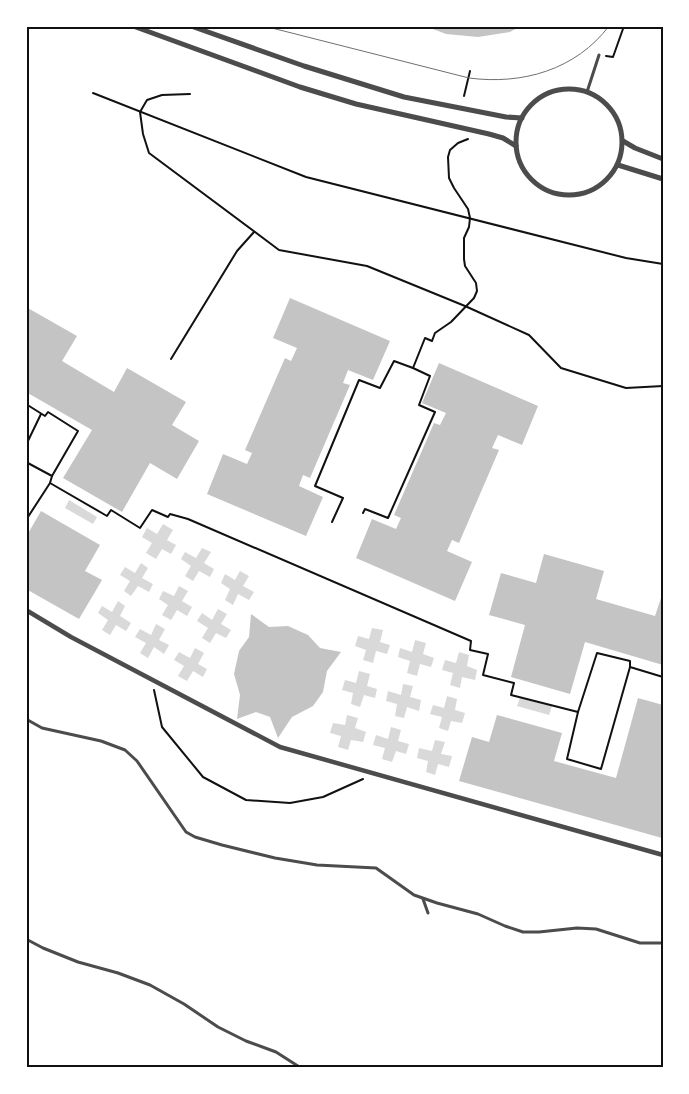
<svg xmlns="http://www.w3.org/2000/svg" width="689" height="1094" font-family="'Varela Round',sans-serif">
  <rect width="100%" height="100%" fill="#fff"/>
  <!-- water -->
  <g fill="#d9d9d9">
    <path d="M69 500 97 517 93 524 65 508Z"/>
    <path d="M163 524 173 530 167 540 176 545 171 554 162 549 156 559 146 553 152 543 142 537 147 528 157 534Z"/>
    <path d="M202 548 211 552 204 563 214 569 210 577 199 571 193 581 185 576 191 566 181 559 185 552 196 558Z"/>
    <path d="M141 563 148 568 142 578 153 584 149 592 138 586 131 596 124 591 130 581 120 575 125 567 135 573Z"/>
    <path d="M240 571 249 576 243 586 254 592 249 600 238 594 233 605 225 600 230 589 221 583 225 574 235 580Z"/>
    <path d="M179 586 188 591 182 601 192 607 187 616 177 610 171 620 162 615 168 605 159 599 163 591 174 596Z"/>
    <path d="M118 601 125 606 120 616 131 623 126 631 116 625 110 635 102 630 108 620 98 613 102 606 112 612Z"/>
    <path d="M218 609 227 614 221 624 231 630 226 638 216 633 210 643 202 638 208 628 197 621 202 613 212 620Z"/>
    <path d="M156 624 165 629 159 640 169 645 164 654 154 647 148 658 140 653 146 643 135 637 140 629 151 635Z"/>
    <path d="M372 628 383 630 380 642 390 645 387 654 376 651 373 663 363 660 366 650 355 646 358 636 369 639Z"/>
    <path d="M415 640 426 643 423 654 434 658 431 667 420 664 417 676 407 673 410 661 398 657 400 648 412 652Z"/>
    <path d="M195 648 204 653 198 664 207 669 203 677 193 671 187 681 178 676 184 666 174 660 179 652 190 658Z"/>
    <path d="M459 652 469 655 467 666 477 670 475 680 462 677 460 688 450 685 453 673 442 670 445 660 456 663Z"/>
    <path d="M359 671 370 674 367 686 377 689 375 698 364 695 360 707 351 704 353 693 342 690 345 680 356 683Z"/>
    <path d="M403 684 413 686 410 697 421 700 419 711 407 707 404 718 395 716 397 704 386 701 388 691 401 695Z"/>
    <path d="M447 696 457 699 455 710 465 713 462 723 451 721 448 731 439 728 442 717 430 714 433 705 444 708Z"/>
    <path d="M520 698 552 706 549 715 517 706Z"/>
    <path d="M347 715 358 718 355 728 366 732 363 742 351 740 348 750 338 747 341 736 330 733 333 723 345 725Z"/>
    <path d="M391 727 401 730 398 741 409 744 406 754 396 751 392 762 382 759 385 748 373 745 376 735 388 739Z"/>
    <path d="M435 740 445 742 441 754 452 756 449 767 438 764 435 775 426 772 428 761 417 758 419 748 432 751Z"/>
  </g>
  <!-- building -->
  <g fill="#c4c4c4">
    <path d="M425 26H521L510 32 478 37 446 34Z"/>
    <path d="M290 298 390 341 373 380 348 370 343 383 350 385 310 478 303 475 299 486 323 497 306 536 207 494 223 454 247 464 252 453 245 450 285 358 291 361 297 348 273 338Z"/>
    <path d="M26 307 77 336 62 361 114 392 127 368 186 402 172 425 199 441 177 479 150 463 122 512 63 478 92 430 26 392Z"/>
    <path d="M439 363 538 406 522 445 498 435 492 448 499 450 459 543 452 540 447 551 472 562 455 601 356 558 372 519 396 529 401 518 394 515 434 423 440 425 446 413 422 403Z"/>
    <path d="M41 511 100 545 85 571 102 580 79 619 26 589V537Z"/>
    <path d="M544 554 604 571 596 599 655 616 663 592V665L585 642 570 694 511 677 525 625 489 615 501 573 536 583Z"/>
    <path d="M251 614 269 627 288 626 308 635 320 648 341 652 327 671 323 692 313 706 292 717 278 738 270 717 256 712 237 719 240 695 234 674 239 651 249 637Z"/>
    <path d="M638 698 663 705 662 838 459 781 472 737 489 742 497 715 562 733 554 761 616 778Z"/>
  </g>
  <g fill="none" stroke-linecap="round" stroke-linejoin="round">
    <!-- path -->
    <g stroke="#111" stroke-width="2">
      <path d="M606 56 613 57 624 26"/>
      <path d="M93 93 306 177 626 258 663 264"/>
      <path d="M190 94 162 95 147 100 140 112 143 134 149 153 279 250 367 266 465 306 529 335 561 368 626 388 663 386"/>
      <path d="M464 96 470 71"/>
      <path d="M171 359 237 251 254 232"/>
      <path d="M26 404 45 416 48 412 78 431 52 476"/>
      <path d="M26 445 41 414"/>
      <path d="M26 462 52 476 50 483 107 516 111 510 140 528 152 510 168 517 170 514 188 519 471 641 470 650 488 654 483 675 514 683 511 695 578 712 597 653 630 661V667L663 677"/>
      <path d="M363 513 365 509 388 518 435 412 419 405 430 376 413 368"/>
      <path d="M26 520 50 483"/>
      <path d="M332 522 343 498 315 486 359 380 380 388 394 361 413 368 425 338 432 341 435 333 451 322 474 298 477 291 476 283 465 266 464 259V238L469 227 470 218 468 209 454 188 449 178 448 157 450 150 458 143 468 139"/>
      <path d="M154 690 162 727 203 777 246 800 290 803 323 797 363 779"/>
      <path d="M578 712 567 759 601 769 630 667"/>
    </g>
    <!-- service -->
    <g stroke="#4c4c4c" stroke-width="3">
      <path d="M587 92 599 55"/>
      <path d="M26 719 42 728 101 741 125 750 137 761 186 832 195 837 222 845 275 858 317 865 376 868 414 895 437 903 478 914 505 926 523 932H539L577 928 596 929 640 943H663"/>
      <path d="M423 899 428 913"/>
      <path d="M26 939 43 948 78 962 118 973 150 985 184 1004 218 1027 246 1041 276 1052 301 1068"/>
    </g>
    <!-- pedestrian -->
    <path stroke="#4c4c4c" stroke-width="4.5" d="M26 610 71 637 280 747 663 855"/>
    <!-- minor -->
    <g stroke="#4c4c4c" stroke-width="5">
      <path d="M133 26 300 87 356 104 489 134 503 138 516 146"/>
      <path d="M191 26 304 66 404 97 506 117 522 118"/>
      <circle cx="569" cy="142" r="53"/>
      <path d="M623 141 635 148 663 159"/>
      <path d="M618 165 663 179"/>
    </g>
    <!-- tram -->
    <path stroke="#707070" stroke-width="1" d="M264 26 469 78C522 85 576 70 609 26"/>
  </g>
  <!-- border -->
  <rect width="689" height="1094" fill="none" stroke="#ffffff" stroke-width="55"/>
  <rect x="28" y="28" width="634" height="1038" fill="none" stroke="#111" stroke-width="2"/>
</svg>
